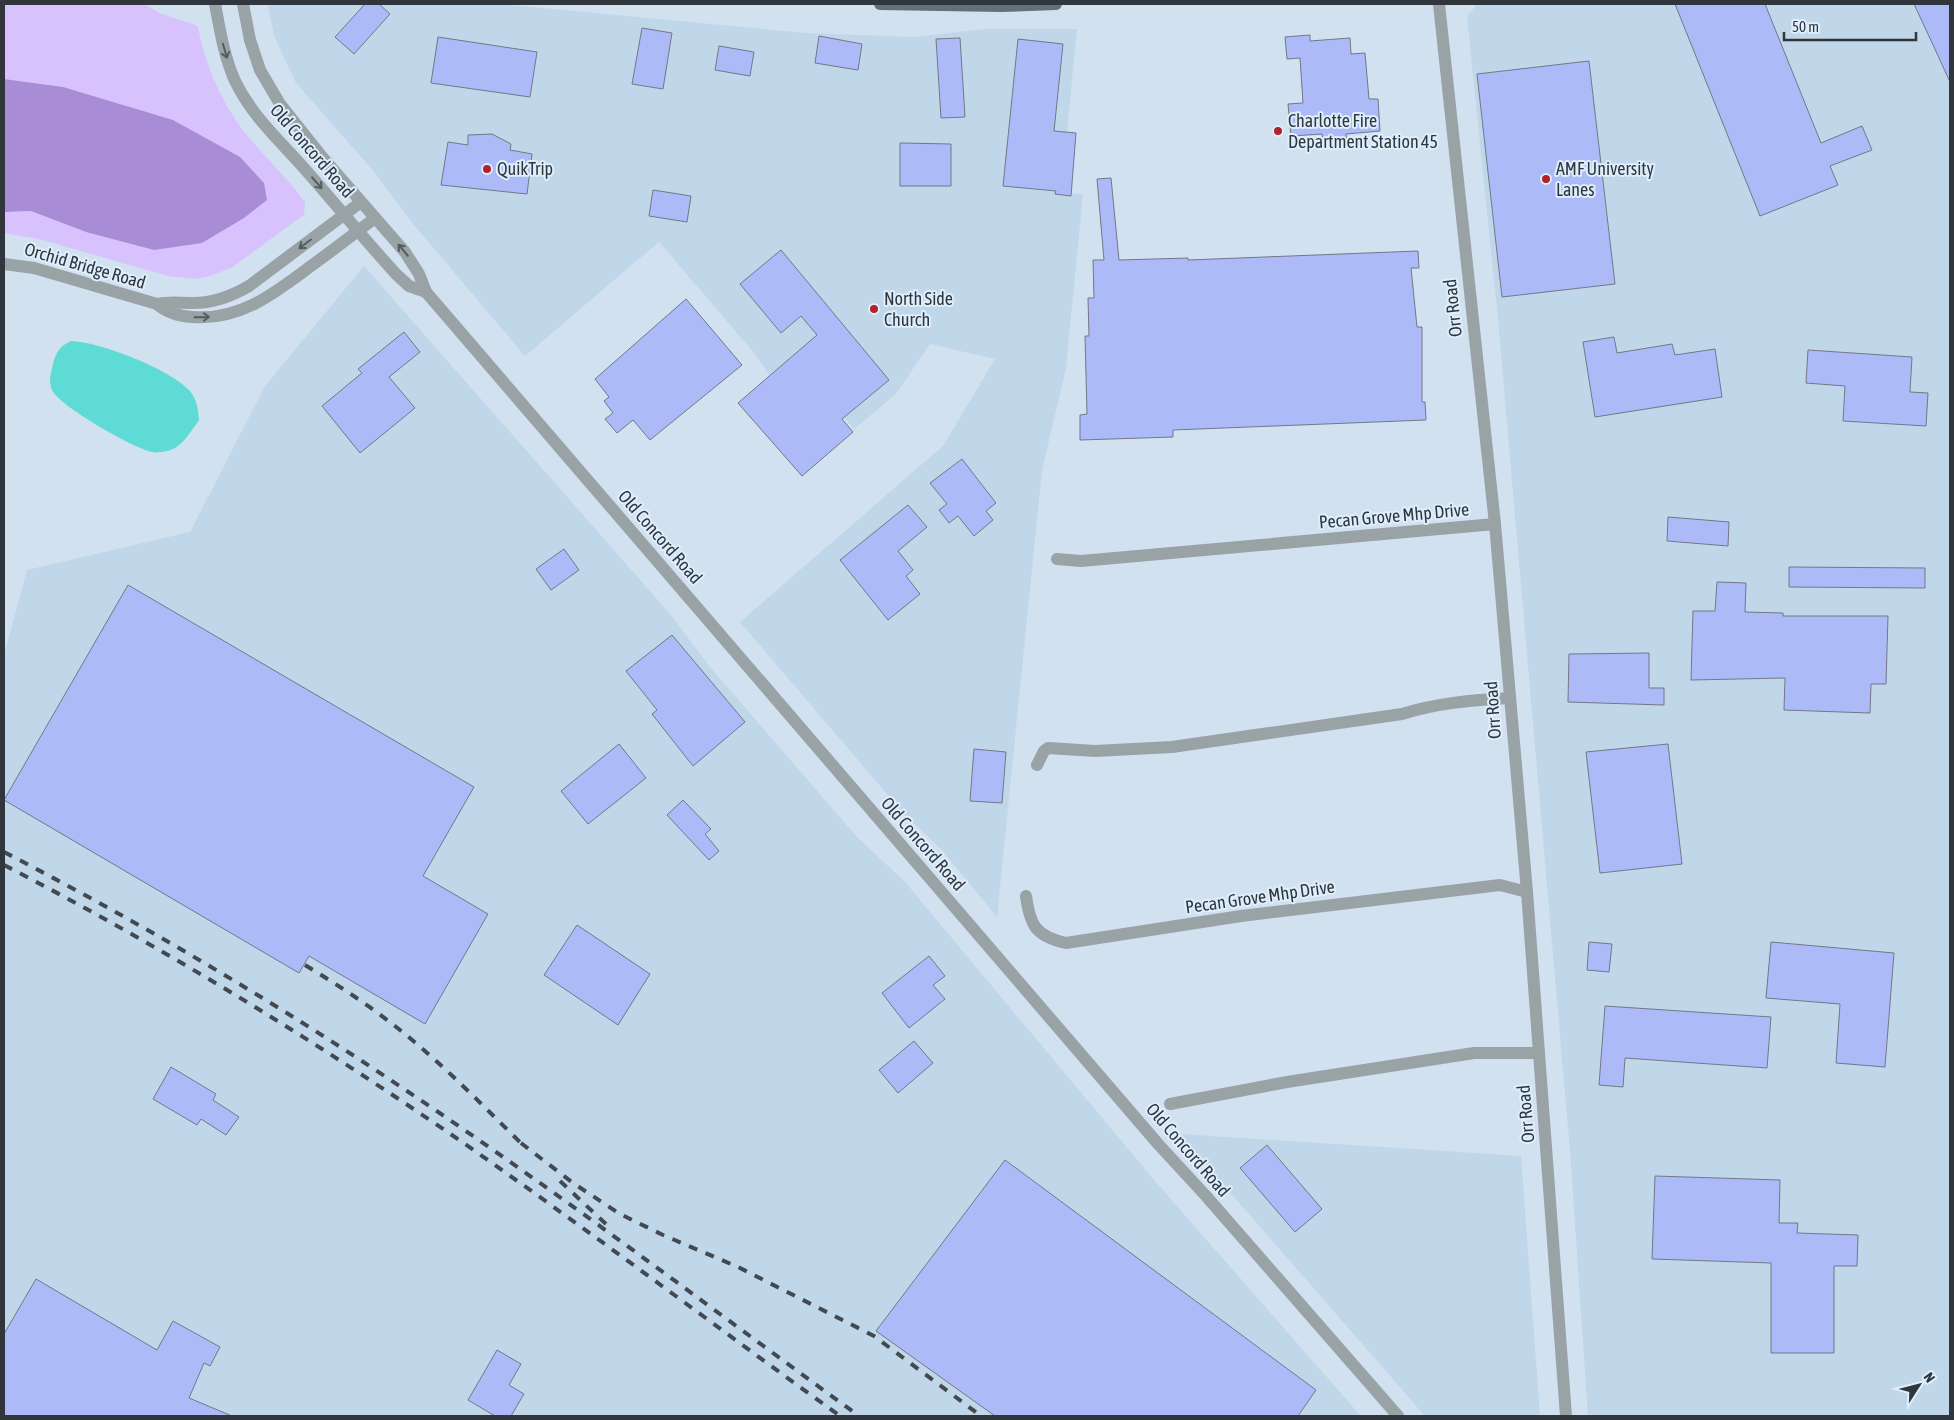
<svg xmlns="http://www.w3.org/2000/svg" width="1954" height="1420" font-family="'Asap Condensed',sans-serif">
  <rect width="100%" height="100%" fill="#d1e1ef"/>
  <!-- built -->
  <g fill="#c0d6e9">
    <path d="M268 4H501L805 33 914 37 985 29H1077L1061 194H1083L1066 368 1042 470 997 917 941 849 906 816 740 622 943 446 995 359 930 344 896 394 854 429 833 404 804 428 755 354 659 242 525 356 414 225 370 167 296 83 274 36Z"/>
    <path d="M1477 4H1950V1416H1588L1570 1151 1498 319 1467 17Z"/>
    <path d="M364 266 671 615 709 666 858 838 905 882 1155 1181 1361 1416H4V655L27 570 190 532 265 386Z"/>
    <path d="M1179 1134 1521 1156 1540 1416H1425Z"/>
  </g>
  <!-- green -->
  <path fill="#d8c2fe" d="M4 4H145L159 13 195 25 198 27C205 64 220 99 242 129 262 155 286 176 305 202L304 215 231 268 207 277 194 279 168 276 39 239 4 233V212L31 211 86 232 63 87 4 79Z"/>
  <!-- forest -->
  <path fill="#a98cd6" d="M4 79 63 87 173 120 240 157 264 183 267 200 244 218 202 243 154 250 86 232 31 211 4 212Z"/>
  <!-- water -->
  <path fill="#5edbd5" d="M71 341C100 342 170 369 190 391 197 400 198 409 199 420 191 431 182 448 167 451 163 452 156 453 152 452 133 448 59 406 52 390 48 381 51 373 53 364 56 352 60 346 71 341Z"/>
  <!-- building -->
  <g fill="#acbbf8" stroke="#737788">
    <path d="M365 4H379L390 14 354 54 335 37Z"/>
    <path d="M1675 4H1765L1821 143 1862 126 1872 150 1830 166 1838 185 1760 216Z"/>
    <path d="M1914 4H1950V82L1934 47Z"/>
    <path d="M642 28 672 33 663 89 632 84Z"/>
    <path d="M1310 35V41L1350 38 1351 54 1365 53 1369 99H1378L1380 131 1346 134 1347 142 1323 143 1322 134 1291 136 1288 104 1303 103 1300 58 1287 59 1285 37Z"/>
    <path d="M819 36 862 44 858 70 815 63Z"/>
    <path d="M438 37 537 52 530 97 431 83Z"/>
    <path d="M960 38 965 117 941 118 936 39Z"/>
    <path d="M1018 39 1063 44 1054 131 1076 133 1071 196 1055 194 1056 191 1003 186Z"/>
    <path d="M719 46 754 52 750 76 715 70Z"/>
    <path d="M1589 61 1615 284 1502 297 1477 74Z"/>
    <path d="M492 134 511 144 510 150 532 154 527 194 441 185 448 142 468 145V135Z"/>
    <path d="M900 143 951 144V186H900Z"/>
    <path d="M1111 178 1119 260 1188 258V260L1418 251 1419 268H1411L1417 327H1422V402H1425L1426 420 1173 430V437L1080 440V415L1087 414 1085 336H1089L1088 298H1094L1093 260H1104L1097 179Z"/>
    <path d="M653 190 691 196 687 222 649 216Z"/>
    <path d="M781 250 889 380 842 419 853 432 802 476 738 403 817 335 801 316 781 333 740 284Z"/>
    <path d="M686 299 742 365 650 440 633 420 617 433 605 419 613 413 604 401 609 397 595 379Z"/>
    <path d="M404 332 420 352 389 377 415 408 360 453 322 406 362 373 358 369Z"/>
    <path d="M1614 337 1617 353 1672 344 1675 355 1715 349 1722 397 1595 417 1583 342Z"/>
    <path d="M1808 350 1912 357 1910 392 1928 393 1926 426 1843 421 1845 386 1806 383Z"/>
    <path d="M962 459 996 503 986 511 993 520 974 536 958 516 949 523 939 510 947 504 930 483Z"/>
    <path d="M908 505 927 527 898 551 913 570 906 576 920 594 888 620 840 560Z"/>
    <path d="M1668 517 1729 522 1728 546 1667 541Z"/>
    <path d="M564 549 579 570 551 590 536 569Z"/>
    <path d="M1789 567 1925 568V588L1789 587Z"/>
    <path d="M1717 582 1746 583 1745 612 1783 613V616H1888L1886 684H1871L1870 713 1784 710 1785 678 1691 680 1693 611H1715Z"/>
    <path d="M128 585 474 787 423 876 488 914 425 1024 309 956 299 973 4 800Z"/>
    <path d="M672 635 745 722 693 766 652 714 657 710 626 671Z"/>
    <path d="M1649 653V688H1664V705L1568 702 1569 654Z"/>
    <path d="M619 744 646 778 588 824 561 791Z"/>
    <path d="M1668 744 1682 864 1600 873 1586 752Z"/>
    <path d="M974 749 1006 752 1002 803 970 801Z"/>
    <path d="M683 800 711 829 705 834 719 851 709 860 667 815Z"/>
    <path d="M577 925 650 974 618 1025 544 975Z"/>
    <path d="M1589 942 1612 944 1609 972 1587 970Z"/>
    <path d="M1771 942 1894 953 1885 1067 1836 1063 1840 1004 1766 998Z"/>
    <path d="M929 956 945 976 933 985 945 999 909 1028 882 993Z"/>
    <path d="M1605 1006 1771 1017 1767 1068 1625 1058 1623 1087 1599 1085Z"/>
    <path d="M914 1041 933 1063 898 1093 879 1070Z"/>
    <path d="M171 1067 216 1094 213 1100 239 1117 226 1135 201 1119 197 1125 153 1099Z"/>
    <path d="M1267 1145 1322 1209 1295 1232 1240 1168Z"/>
    <path d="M1005 1160 1316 1390 1298 1416H995L876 1331Z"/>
    <path d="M1655 1176 1780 1180 1779 1223H1798L1797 1233 1858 1235 1857 1266H1834V1353H1771V1263L1652 1259Z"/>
    <path d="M36 1279 157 1350 173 1321 220 1347 210 1366 204 1363 189 1398 232 1416H4V1334Z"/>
    <path d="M497 1350 521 1364 509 1385 524 1394 511 1416H495L468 1400Z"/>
  </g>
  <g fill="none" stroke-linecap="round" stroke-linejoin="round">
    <!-- minor -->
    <g stroke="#99a3a6" stroke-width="12">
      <path d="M4 264 34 268 157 304C169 301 180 303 193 303 213 303 232 296 249 286L361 202"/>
      <path d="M157 304C167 313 178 316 192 317 240 321 275 293 311 266 333 250 354 234 375 218"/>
      <path d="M1057 559 1081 561 1495 524"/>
      <path d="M1037 765 1044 751 1048 748 1095 751 1172 747 1402 714C1437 703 1473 700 1510 698"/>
      <path d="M1026 896C1030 925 1035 936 1066 943L1241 916 1500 885 1527 892"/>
      <path d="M1170 1104 1287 1082 1474 1053H1539"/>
    </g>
    <!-- tertiary -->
    <g stroke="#99a3a6" stroke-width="12">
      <path d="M215 4C220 30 224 56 235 81 252 116 278 139 303 167 334 202 364 239 396 274L409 286 426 292"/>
      <path d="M243 4 250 40 260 70 280 104 323 158 405 252 419 274 426 292 1159 1145 1206 1196 1398 1416"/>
      <path d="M1439 4 1495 524 1527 892 1566 1416"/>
    </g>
    <!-- primary -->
    <path stroke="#607177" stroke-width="12" d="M880 4 1001 6 1056 4"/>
    <!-- rail -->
    <g stroke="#424950" stroke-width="4" stroke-dasharray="9 9" stroke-linecap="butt">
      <path d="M4 852C143 924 278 1004 407 1091 561 1194 709 1307 859 1416"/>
      <path d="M4 865C163 947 317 1042 465 1144 591 1232 715 1326 840 1416"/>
      <path d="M305 965C338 985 370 1006 400 1030 445 1066 485 1108 526 1148"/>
      <path d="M521 1143 573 1183 620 1214 663 1235 738 1267 874 1336 981 1416"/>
      <path d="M560 1181 607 1225"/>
    </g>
  </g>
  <!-- one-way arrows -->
  <defs><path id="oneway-shaft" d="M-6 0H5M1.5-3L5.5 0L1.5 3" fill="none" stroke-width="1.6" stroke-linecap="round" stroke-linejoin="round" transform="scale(1.25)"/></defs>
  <g stroke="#555c61">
    <use href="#oneway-shaft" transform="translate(225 51) rotate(74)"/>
    <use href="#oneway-shaft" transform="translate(317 183) rotate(49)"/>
    <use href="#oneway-shaft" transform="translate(305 244) rotate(143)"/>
    <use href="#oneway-shaft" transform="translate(403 250) rotate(-130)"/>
    <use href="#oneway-shaft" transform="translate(202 317) rotate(-1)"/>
  </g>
  <!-- markers -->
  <g fill="#b32229" stroke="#deeefd" stroke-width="2">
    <circle cx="1278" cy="131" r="5"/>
    <circle cx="487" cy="169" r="5"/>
    <circle cx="1546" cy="179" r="5"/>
    <circle cx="874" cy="309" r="5"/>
  </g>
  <g text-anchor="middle" stroke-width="4" stroke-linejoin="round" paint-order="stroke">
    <!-- poi labels -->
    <g font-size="18" fill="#30363c" stroke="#deeefd" text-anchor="start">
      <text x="1288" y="127">Charlotte Fire<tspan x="1288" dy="21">Department Station 45</tspan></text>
      <text x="497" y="175">QuikTrip</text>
      <text x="1556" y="175">AMF University<tspan x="1556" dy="21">Lanes</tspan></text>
      <text x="884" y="305">North Side<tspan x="884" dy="21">Church</tspan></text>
    </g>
    <!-- street labels -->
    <g font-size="18" fill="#30363c" stroke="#deeefd">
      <text transform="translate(312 151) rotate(49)" y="6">Old Concord Road</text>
      <text transform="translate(85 266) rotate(16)" y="6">Orchid Bridge Road</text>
      <text transform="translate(1453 308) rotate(-96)" y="6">Orr Road</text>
      <text transform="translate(1394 516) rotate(-5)" y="6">Pecan Grove Mhp Drive</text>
      <text transform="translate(660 537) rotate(49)" y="6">Old Concord Road</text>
      <text transform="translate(1493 710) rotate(-94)" y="6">Orr Road</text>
      <text transform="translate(923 844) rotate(49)" y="6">Old Concord Road</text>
      <text transform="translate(1260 897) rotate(-8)" y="6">Pecan Grove Mhp Drive</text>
      <text transform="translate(1526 1114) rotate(-95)" y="6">Orr Road</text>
      <text transform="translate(1188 1150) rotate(49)" y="6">Old Concord Road</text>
    </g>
  </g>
  <!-- border -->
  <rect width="1954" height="1420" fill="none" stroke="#30363c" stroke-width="10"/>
  <!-- north arrow -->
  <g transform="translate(1919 1385) rotate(54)" stroke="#deeefd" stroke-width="4" paint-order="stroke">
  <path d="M0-4L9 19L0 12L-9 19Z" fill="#30363c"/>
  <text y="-8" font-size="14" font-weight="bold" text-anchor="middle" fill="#30363c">N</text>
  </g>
  <!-- scale -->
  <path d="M1784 32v8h132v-8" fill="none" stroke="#30363c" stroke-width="2.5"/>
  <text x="1792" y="32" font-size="15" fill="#30363c" stroke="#deeefd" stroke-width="4" paint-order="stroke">50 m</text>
</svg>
